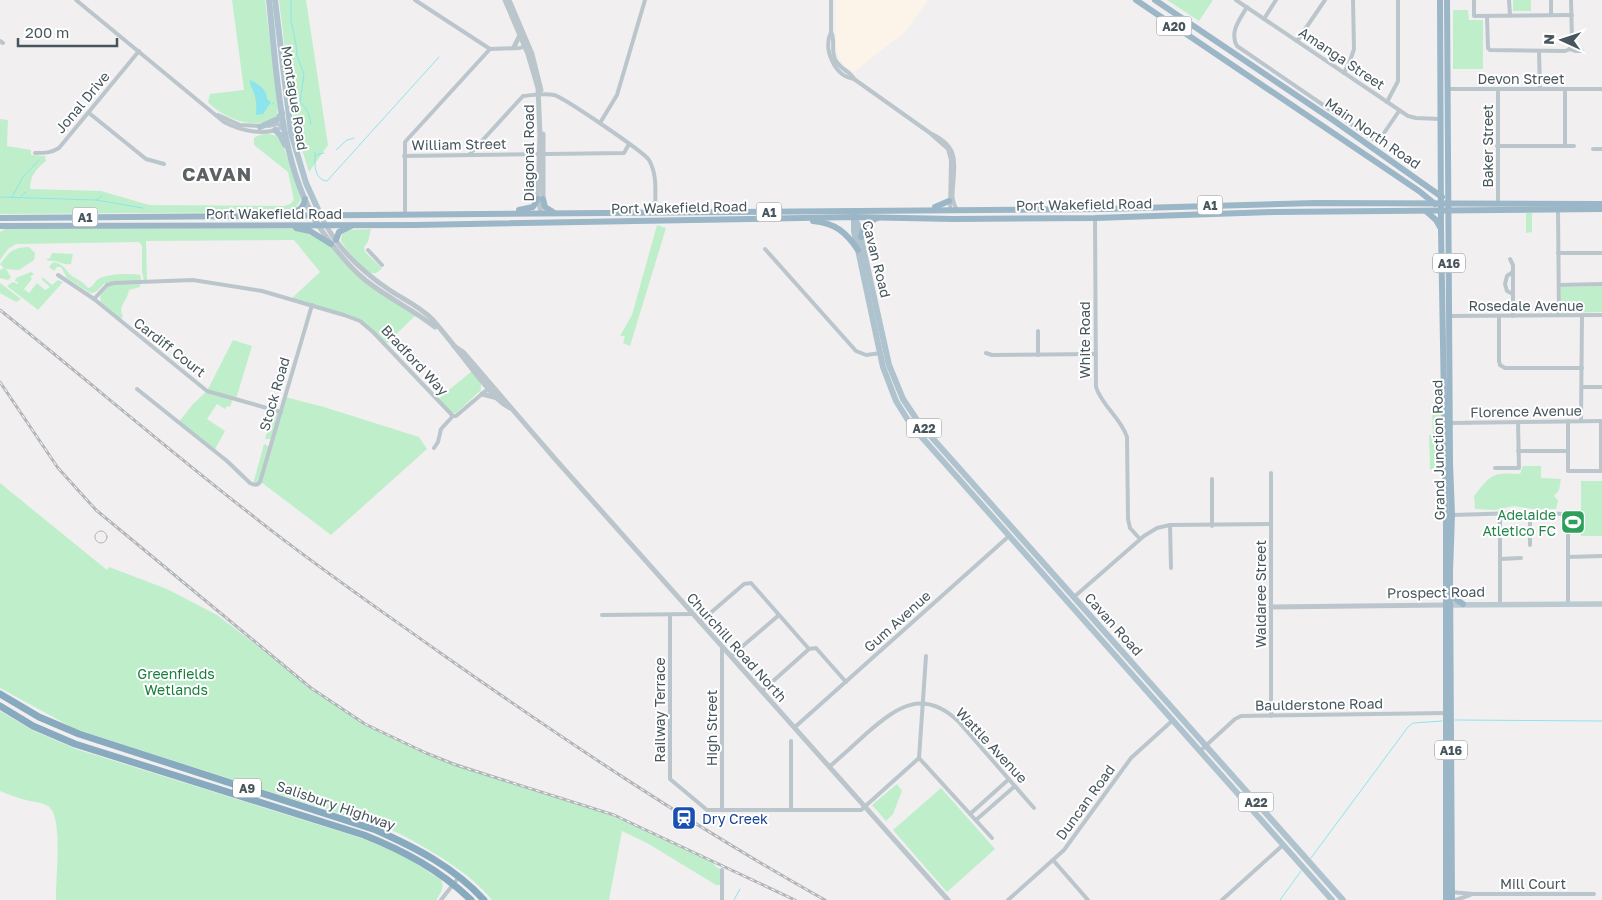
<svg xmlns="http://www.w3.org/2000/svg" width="1602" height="900" font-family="'Golos Text',sans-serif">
<rect width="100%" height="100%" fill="#f2eff0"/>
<path fill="#fcf4e9" d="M836 0H928L906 31 854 72 845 66 839 58 836 49Z"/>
<g fill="#beefca">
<path d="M232 0H265L278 106 277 116C257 132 224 119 208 102L210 94 244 90Z"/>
<path d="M279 0H306L328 145 309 172 294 124Z"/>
<path d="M1167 0H1213L1199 21Z"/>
<rect x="1513" y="0" width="18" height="11"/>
<path d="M1453 10H1468L1469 20H1483V69H1453Z"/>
<path d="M0 119 8 120 7 146 31 150V155L45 156 46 161C36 169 30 176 30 189L101 191 149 205 284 206 290 204 294 200 288 172 254 145V138C261 133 269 133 277 136L284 148 301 200 295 208 282 212 0 214Z"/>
<path d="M1526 213H1532V232L1526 233Z"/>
<path d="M657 225 666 228 630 346 623 343 625 336H620L632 315Z"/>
<path d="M5 229H298L331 244 354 270 417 314 385 345 360 321 291 299 320 272 294 240 146 241 147 281 144 282 142 271V246L139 242 16 244 8 249 0 260V232Z"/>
<path d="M371 229 368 242 364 247 365 252 382 268C379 272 376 274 371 273 364 271 345 248 341 241L342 234 350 230Z"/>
<path d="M29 247 35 253 34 260 19 270 6 269 11 277 8 280 0 278V270L4 268 0 264C11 251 11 248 29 247Z"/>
<path d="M52 253 73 254 71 264C64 266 57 259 49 261L46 259 50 258Z"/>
<path d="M53 262C66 264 66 273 75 278 81 281 84 283 88 288 94 286 93 284 97 280 103 274 130 273 140 275L141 278 140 287 129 290C128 300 117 307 123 316L121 319 101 302 100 296 108 286 105 283C100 287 97 294 90 293L67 278 61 267H57L54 271 49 267Z"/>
<path d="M31 272 34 274 30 277 32 279 24 289 29 293 37 283 45 290 50 287 42 280V277L52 285 58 280 63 282 38 310 7 286 13 282 18 284V282L15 281 16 278Z"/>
<path d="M0 283 21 299 16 302 0 293Z"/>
<path d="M1602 286V312L1561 313V287Z"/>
<path d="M233 340 252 346 236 399 233 398 230 407 227 406 225 409 217 404 207 419 225 431 214 451 178 423 193 404 207 391Z"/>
<path d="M472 371 481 382V390L456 413H451L438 399Z"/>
<path d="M285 397 324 407 419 437 427 449 331 535 261 482 253 484 264 444 270 447 272 439H265L271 417 265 415 268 408 281 412Z"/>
<path d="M1432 413H1443V466L1436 469H1430L1429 435H1433Z"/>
<path d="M1523 466H1541V478L1561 479 1559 490 1554 496 1558 500 1556 509H1532L1514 506 1495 510 1475 509 1474 496C1491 474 1493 472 1520 474Z"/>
<rect x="1581" y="481" width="21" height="55"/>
<path d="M0 483 107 570 109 567 167 589 217 615 338 707 362 722 426 753 590 807 651 832 712 860 715 866 722 870V885H716L647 843 622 831 609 900H492C470 872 427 848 396 832L75 729 0 688Z"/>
<path d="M0 711 32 730 76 749 364 839 406 857 441 880C445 888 440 894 436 900H56C55 881 64 816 48 806 41 802 33 802 26 800 17 798 9 794 0 791Z"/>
<path d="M897 784 902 791 893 814 886 821 872 805Z"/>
<path d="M941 788 995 849 947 892 893 830Z"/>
</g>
<path fill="#8ce5ec" d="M250 80C258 83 267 90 267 99L271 102 263 114 256 115C256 108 257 103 255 97 254 90 249 86 250 80Z"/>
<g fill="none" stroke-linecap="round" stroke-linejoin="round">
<g stroke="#8ce5ec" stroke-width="1">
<path d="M291 0V21L296 44 297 56 304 74 300 102"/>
<path d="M292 101 296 99C306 106 309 113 311 124"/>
<path d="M272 104 274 103"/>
<path d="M336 150 347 140 354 138"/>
<path d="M315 152C315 163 313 179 327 181L439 57"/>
<path d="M316 156 318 154 324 153"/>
<path d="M21 196 26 192"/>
<path d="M0 197 96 200 143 208"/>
<path d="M12 197 23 177 39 160"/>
<path d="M97 200 102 196"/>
<path d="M1455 720 1602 721"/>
<path d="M1311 858 1408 727 1413 723 1442 721"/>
<path d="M734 900 740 889"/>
<path d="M1280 900 1301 871"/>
</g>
<g stroke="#bbc6cc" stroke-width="4">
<path d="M76 0 224 122C241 131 267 137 284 126"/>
<path d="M415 0 490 49 520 48 525 46"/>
<path d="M831 0V32C823 49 834 76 854 79L930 133C958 146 955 159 953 187 952 196 952 202 957 210"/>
<path d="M1236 0 1408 116 1416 118 1440 119"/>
<path d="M1474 0V16L1572 15"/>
<path d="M1509 0 1510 15"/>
<path d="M1551 0V15"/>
<path d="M1247 7C1240 19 1229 32 1237 46L1373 139H1380L1399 111"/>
<path d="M1487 16 1488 48 1490 50 1565 51 1570 49 1576 51H1582"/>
<path d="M1264 19 1276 0"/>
<path d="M831 32C836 41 830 52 836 61 840 69 850 71 854 79"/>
<path d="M0 41 3 43"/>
<path d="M1297 41 1325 0"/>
<path d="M1570 49 1572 40 1571 0"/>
<path d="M1539 51 1540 89"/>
<path d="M1344 73 1350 61 1354 49 1353 0"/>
<path d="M1447 89H1602"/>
<path d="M1387 102 1398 81V0"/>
<path d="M89 113 146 159 164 164"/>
<path d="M218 115 240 125 261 126"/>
<path d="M600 123 617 95 645 0"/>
<path d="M268 126 278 124 284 126"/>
<path d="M931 134 948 149 951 160 950 210"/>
<path d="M1497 146H1574"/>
<path d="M1565 146V89"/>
<path d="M1593 149H1602"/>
<path d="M35 153C45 153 51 153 59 148L139 51"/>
<path d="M469 155 523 96C533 95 544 93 554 95 563 97 644 152 649 160 658 175 655 196 655 213"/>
<path d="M404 156 624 153 629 144"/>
<path d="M1498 203V89"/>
<path d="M1558 209 1559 315"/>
<path d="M405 215V142L490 49"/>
<path d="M1095 218 1096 387C1102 406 1121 418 1127 437L1128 519 1130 528 1140 539"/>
<path d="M765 249 856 351 866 355 881 353"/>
<path d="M368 250 382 265"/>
<path d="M1558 253H1602"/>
<path d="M1510 259 1513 265V316"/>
<path d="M58 275 94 299 207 391 281 412"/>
<path d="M1559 285 1602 284"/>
<path d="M1513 294 1507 291 1505 284 1507 276 1513 272"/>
<path d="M94 299 107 285 114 283 193 280 262 291 344 315 360 321 373 332 453 416H456L489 388"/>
<path d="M1450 316 1602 315"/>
<path d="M1499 316V361L1500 365 1505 368H1582"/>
<path d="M986 353 992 355 1096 354"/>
<path d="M1038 355V331"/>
<path d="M1582 387H1602"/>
<path d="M137 389 227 461 250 483C254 485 257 486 260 482L312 305"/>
<path d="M1568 421V471H1602"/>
<path d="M1581 421 1582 316"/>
<path d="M1450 423 1602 421"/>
<path d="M434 448 438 442 441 429 453 416"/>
<path d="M1518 451H1568"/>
<path d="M1495 468H1519L1518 422"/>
<path d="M1601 471V421"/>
<path d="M1271 473V716"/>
<path d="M1500 513V604"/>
<path d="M1452 515 1519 513 1568 514V604"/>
<path d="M1170 525 1171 568"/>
<path d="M1212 526V479"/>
<path d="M1530 545V513"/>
<path d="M1568 557 1602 556"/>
<path d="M1500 559 1521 558"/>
<path d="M1074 597 1144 536 1157 528 1170 525 1271 524"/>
<path d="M602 615 693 614"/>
<path d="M670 615V779L707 810H861L919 758 992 838"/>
<path d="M700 622 744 584 751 583 809 649"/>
<path d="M722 647V810"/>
<path d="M731 656 779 615"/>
<path d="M762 691 809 649 816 648 846 682"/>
<path d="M795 727 1009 536"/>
<path d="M791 741V810"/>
<path d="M1200 751 1235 719 1241 716 1446 713"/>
<path d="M919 758 926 656"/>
<path d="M829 767C842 756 855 744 867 733 897 707 923 688 958 721L1034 808"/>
<path d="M970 814 1009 779"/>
<path d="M976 820 1015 786"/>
<path d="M1053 860 1088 900"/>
<path d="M1451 892 1473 894H1594"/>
<path d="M441 900 459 877"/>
<path d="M722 900V870"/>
<path d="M1008 900 1064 850 1131 758 1173 720"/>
<path d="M1222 900 1283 845"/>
<path d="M1456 900 1470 895"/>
</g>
<g stroke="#bbc6cc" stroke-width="5">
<path d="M505 0 528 54 538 88 540 135 538 199 541 213"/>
<path d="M509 0 532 54 541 90"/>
<path d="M514 47 520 35"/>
<path d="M543 203V134"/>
<path d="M321 216C336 247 362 272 391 291 405 300 420 307 432 319 449 338 464 359 480 379 489 389 498 402 510 408"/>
<path d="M318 225C331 244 346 264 364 279 386 297 412 309 435 327"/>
<path d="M454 346 463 352 556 460 948 900"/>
<path d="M482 394 498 398"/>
<path d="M1271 607 1445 605"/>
</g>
<path stroke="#bbc9d1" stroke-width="5.5" d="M1447 605 1602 604"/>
<g stroke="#afc3ce" stroke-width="6">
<path d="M269 0C277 72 279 162 318 225"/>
<path d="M275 0 291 133 306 183 321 216"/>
<path d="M260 127 278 119 282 113"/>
<path d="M275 130 280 135 285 145"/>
<path d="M854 217 858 225 889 365 903 399 919 423 1343 900"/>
<path d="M854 217V231L883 367 896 401 911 425 1332 900"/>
</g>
<g stroke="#9bb6c6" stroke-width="6">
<path d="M1136 0 1419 191 1435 204"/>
<path d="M1155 0 1333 120 1442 197"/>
<path d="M1440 0 1441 230 1446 515V900"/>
<path d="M1447 0 1450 462 1452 515 1450 572 1452 900"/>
<path d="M543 199 545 207 553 212"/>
<path d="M935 207 949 201"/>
<path d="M519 210 533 207 538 199"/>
<path d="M1426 211 1436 220 1440 227"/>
<path d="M287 214C297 211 303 210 305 199"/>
<path d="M0 218 1105 209 1316 203 1602 204"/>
<path d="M813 221C835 223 846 232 858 250"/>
<path d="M0 226 416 225 854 217 953 219 1095 218 1274 212 1602 209"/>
<path d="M296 228 310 231 331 244"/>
<path d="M861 237 865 224 877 218"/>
<path d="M336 240 339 232 351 226"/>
<path d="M1452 593 1454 598 1463 604"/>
</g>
<g stroke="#87aabe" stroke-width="7">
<path d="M0 694 39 717 79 734 376 830C416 848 454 867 484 900"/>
<path d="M0 706 33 726 75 744 364 835C404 851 440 870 471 900"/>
</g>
<circle stroke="#b2b6ba" stroke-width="1" cx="101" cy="537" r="6"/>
<defs>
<g id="rail">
<path d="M0 310C85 378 167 449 253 516 313 564 376 607 439 652 564 740 691 825 825 900"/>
<path d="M0 382 58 468 96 510 311 688 365 724 426 753 456 765 614 815 795 900"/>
</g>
</defs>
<use href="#rail" stroke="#b2b6ba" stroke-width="3"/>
<use href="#rail" stroke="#fff" stroke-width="1" stroke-dasharray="4" stroke-linecap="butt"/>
</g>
<defs>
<symbol id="stadium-square" viewBox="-11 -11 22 22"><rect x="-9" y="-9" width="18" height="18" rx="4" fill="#2e9e5b" stroke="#fff"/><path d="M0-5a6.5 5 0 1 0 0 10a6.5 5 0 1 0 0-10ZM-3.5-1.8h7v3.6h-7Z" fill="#fff"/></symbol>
<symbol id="station-square" viewBox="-11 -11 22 22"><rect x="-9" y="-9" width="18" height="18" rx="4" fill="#1a4fb4" stroke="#fff"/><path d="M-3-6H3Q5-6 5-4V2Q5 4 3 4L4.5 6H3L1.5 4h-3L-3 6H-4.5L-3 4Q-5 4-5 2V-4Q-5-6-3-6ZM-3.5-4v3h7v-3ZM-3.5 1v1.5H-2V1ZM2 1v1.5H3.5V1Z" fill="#fff"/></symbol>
</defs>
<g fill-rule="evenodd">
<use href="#stadium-square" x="1559" y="508" width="28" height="28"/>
<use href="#station-square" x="670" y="804" width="28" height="28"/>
</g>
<g text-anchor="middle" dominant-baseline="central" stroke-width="4" stroke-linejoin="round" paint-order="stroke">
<g fill="#fff" stroke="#7e898e" stroke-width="1">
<rect x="1156.5" y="16.5" width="35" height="19" rx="4"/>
<rect x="1197.5" y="195.5" width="25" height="19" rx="4"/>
<rect x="756.5" y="202.5" width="25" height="19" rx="4"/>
<rect x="72.5" y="207.5" width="25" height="19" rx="4"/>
<rect x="1433" y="253.5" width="32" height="19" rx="4"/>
<rect x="906.5" y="418.5" width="35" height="19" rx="4"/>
<rect x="1435" y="740.5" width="32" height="19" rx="4"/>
<rect x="233" y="778.5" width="28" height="19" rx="4"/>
<rect x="1238.5" y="792.5" width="35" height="19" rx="4"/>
</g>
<g font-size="12" font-weight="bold" fill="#47565d">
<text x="1174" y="26">A20</text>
<text x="1210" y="205">A1</text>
<text x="769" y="212">A1</text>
<text x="85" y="217">A1</text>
<text x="1449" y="263">A16</text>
<text x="924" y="428">A22</text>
<text x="1451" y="750">A16</text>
<text x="247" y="788">A9</text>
<text x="1256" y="802">A22</text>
</g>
<g font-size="14" fill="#47565d" stroke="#fff">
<text transform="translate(1342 58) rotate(34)">Amanga Street</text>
<text x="1521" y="78">Devon Street</text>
<text transform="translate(295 98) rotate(81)">Montague Road</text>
<text transform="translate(82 102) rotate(-50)">Jonal Drive</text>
<text transform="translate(1373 133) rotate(35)">Main North Road</text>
<text transform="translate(459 144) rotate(-1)">William Street</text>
<text transform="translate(1487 146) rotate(-90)">Baker Street</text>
<text transform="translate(528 153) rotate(-90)">Diagonal Road</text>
<text transform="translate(1084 204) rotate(-1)">Port Wakefield Road</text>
<text transform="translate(679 207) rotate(-1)">Port Wakefield Road</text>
<text x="274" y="213">Port Wakefield Road</text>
<text transform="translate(877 259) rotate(76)">Cavan Road</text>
<text x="1526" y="305">Rosedale Avenue</text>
<text transform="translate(1084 340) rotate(-90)">White Road</text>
<text transform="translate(170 347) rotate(38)">Cardiff Court</text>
<text transform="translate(415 360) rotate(47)">Bradford Way</text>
<text transform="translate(274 394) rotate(-74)">Stock Road</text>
<text transform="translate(1526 411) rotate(-1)">Florence Avenue</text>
<text transform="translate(1438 450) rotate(-91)">Grand Junction Road</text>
<text transform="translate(1436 592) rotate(-1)">Prospect Road</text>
<text transform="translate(1260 594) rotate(-90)">Waldaree Street</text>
<text transform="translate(897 621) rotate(-42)">Gum Avenue</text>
<text transform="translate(1114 624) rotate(48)">Cavan Road</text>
<text transform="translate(737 647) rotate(48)">Churchill Road North</text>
<text transform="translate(1319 704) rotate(-1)">Baulderstone Road</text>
<text transform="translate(659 710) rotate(-90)">Railway Terrace</text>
<text transform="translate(711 728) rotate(-90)">High Street</text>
<text transform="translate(992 745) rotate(47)">Wattle Avenue</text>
<text transform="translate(1085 802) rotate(-54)">Duncan Road</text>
<text transform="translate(336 805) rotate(19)">Salisbury Highway</text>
<text x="1533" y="883">Mill Court</text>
</g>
<g font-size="14" fill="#27864d" stroke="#fff" text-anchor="end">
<text x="1556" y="514">Adelaide<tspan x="1556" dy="16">Atletico FC</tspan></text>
</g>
<g font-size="14" fill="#187f3d" stroke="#fff">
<text x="176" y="673">Greenfields<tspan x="176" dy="16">Wetlands</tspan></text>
</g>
<g font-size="14" fill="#164399" stroke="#fff" text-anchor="start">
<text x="702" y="818">Dry Creek</text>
</g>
<g font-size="19" font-weight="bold" letter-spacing="1" fill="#5c6164" stroke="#fff">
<text x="217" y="173">CAVAN</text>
</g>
</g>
<g transform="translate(1562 40) rotate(273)" stroke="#ffffff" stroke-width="4" paint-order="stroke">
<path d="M0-4L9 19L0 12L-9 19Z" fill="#47565d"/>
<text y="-8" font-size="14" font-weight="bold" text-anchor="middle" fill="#47565d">N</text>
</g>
<path d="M18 38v8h99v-8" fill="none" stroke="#47565d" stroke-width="2.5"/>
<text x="25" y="38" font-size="15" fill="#47565d" stroke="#ffffff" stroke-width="4" paint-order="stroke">200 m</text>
</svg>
